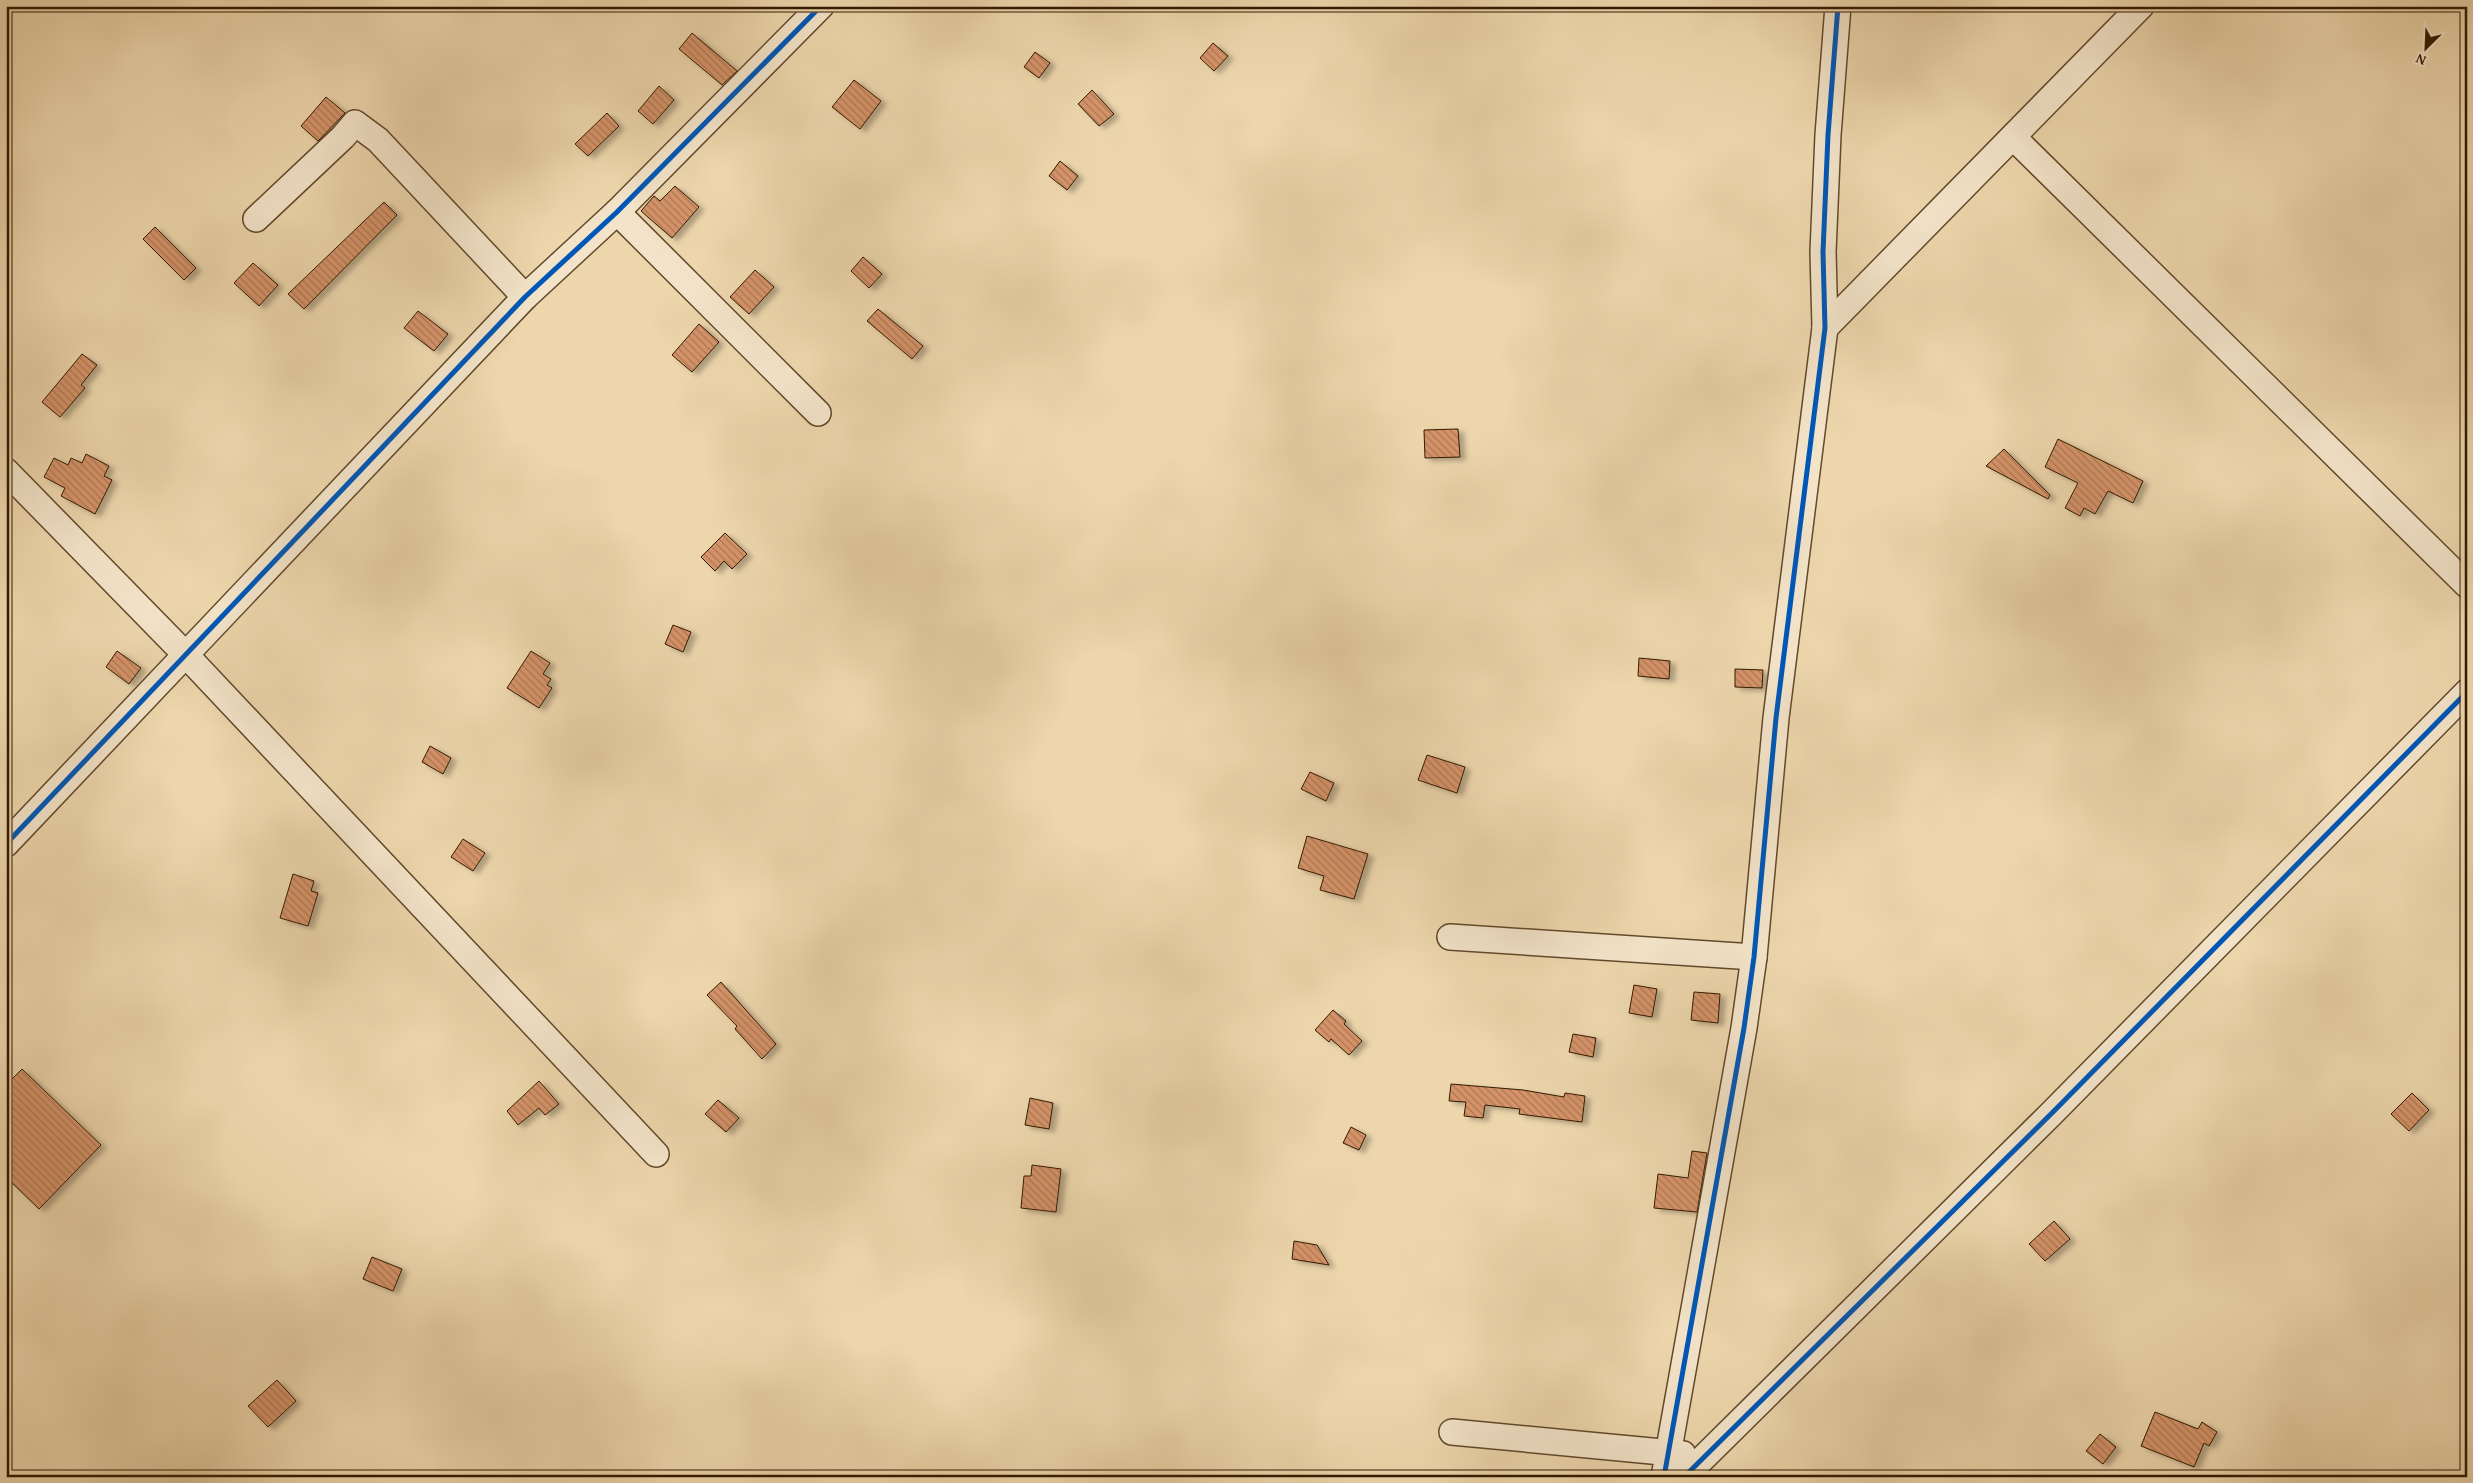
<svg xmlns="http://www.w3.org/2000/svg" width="2473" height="1483" font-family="'Gentium Book Plus',serif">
<defs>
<pattern id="building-back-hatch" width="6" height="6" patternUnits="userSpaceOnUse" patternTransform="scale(1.25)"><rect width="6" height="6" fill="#d59369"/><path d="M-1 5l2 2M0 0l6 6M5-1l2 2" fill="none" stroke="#ad7754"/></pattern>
<filter id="shadow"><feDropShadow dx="5.5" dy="3" stdDeviation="2.5" flood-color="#0004"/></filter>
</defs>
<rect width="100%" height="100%" fill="#edd6ac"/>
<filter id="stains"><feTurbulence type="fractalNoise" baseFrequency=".004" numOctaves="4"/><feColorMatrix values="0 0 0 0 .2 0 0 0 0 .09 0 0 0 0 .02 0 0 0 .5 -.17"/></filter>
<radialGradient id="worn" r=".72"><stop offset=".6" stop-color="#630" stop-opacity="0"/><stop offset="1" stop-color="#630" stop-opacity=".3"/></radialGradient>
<g fill="url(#building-back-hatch)" stroke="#331a00" filter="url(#shadow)">
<path d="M692 33 737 71 722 85 679 49Z"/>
<path d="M1213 43 1228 56 1214 71 1200 58Z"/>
<path d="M1035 52 1050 63 1039 78 1024 67Z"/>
<path d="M854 80 881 101 860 129 832 107Z"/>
<path d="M659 86 674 100 653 124 638 111Z"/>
<path d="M1092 90 1114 114 1099 126 1078 104Z"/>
<path d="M326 97 345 113 318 141 301 126Z"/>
<path d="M607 113 619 126 588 156 575 144Z"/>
<path d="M1060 161 1078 176 1067 190 1049 176Z"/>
<path d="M675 186 699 207 672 238 641 211 654 196 660 201Z"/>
<path d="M384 202 397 215 304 309 288 294Z"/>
<path d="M155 227 196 268 184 280 143 239Z"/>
<path d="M863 257 882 274 869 288 851 271Z"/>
<path d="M253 263 278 285 259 306 234 283Z"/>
<path d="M755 270 774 287 749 314 730 297Z"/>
<path d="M878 309 923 346 912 359 867 321Z"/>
<path d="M418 311 448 334 434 351 404 328Z"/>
<path d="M699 324 719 342 692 372 672 355Z"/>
<path d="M82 354 97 365 81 385 85 388 60 417 42 402Z"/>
<path d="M1458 429 1460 457 1425 458 1424 430Z"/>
<path d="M2058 439 2143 481 2133 503 2108 491 2095 514 2084 508 2080 516 2065 508 2078 483 2045 467Z"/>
<path d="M2004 449 2050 495 2048 499 1986 466Z"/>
<path d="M86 454 109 466 104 476 112 480 95 514 61 496 65 488 44 477 54 458 68 465 71 458 82 463Z"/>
<path d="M725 533 747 554 732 569 724 561 715 571 701 557Z"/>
<path d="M673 625 691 632 683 652 665 644Z"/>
<path d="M117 651 141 668 129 684 106 667Z"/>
<path d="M531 651 550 663 543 674 551 679 547 685 552 688 539 708 507 688Z"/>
<path d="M1639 658 1670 661 1669 679 1638 676Z"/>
<path d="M1735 669 1763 670 1762 688 1735 687Z"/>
<path d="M430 746 451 758 443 774 422 762Z"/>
<path d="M1427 755 1465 767 1457 793 1418 780Z"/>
<path d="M1310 772 1334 783 1326 801 1301 789Z"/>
<path d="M1307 836 1368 854 1354 899 1320 890 1324 876 1298 868Z"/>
<path d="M463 839 485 853 473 871 451 857Z"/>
<path d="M293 874 314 881 311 891 318 893 308 926 280 918Z"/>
<path d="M721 982 776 1044 762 1059 735 1029 737 1026 707 995Z"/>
<path d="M1634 985 1657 989 1652 1017 1629 1013Z"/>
<path d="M1694 992 1720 994 1718 1023 1691 1020Z"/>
<path d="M1333 1010 1346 1021 1344 1024 1362 1041 1349 1055 1331 1039 1329 1042 1315 1030Z"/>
<path d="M1573 1034 1596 1038 1593 1057 1569 1052Z"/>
<path d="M22 1069 101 1145 39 1209 6 1177V1085Z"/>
<path d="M539 1081 559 1104 545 1115 539 1108 518 1125 507 1111Z"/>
<path d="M1451 1084 1523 1090 1564 1097 1565 1093 1585 1096 1582 1122 1519 1114 1520 1109 1485 1105 1483 1118 1464 1116 1466 1102 1449 1101Z"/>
<path d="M2412 1093 2429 1110 2409 1131 2391 1114Z"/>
<path d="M1030 1098 1053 1103 1049 1129 1025 1125Z"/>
<path d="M718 1100 739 1118 726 1132 705 1114Z"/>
<path d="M1351 1127 1366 1135 1359 1150 1343 1143Z"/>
<path d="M1692 1151 1707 1153 1697 1212 1654 1208 1658 1174 1688 1178Z"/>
<path d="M1032 1165 1061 1169 1056 1212 1021 1208 1024 1176H1031Z"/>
<path d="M2054 1221 2070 1239 2045 1261 2029 1244Z"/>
<path d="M1294 1241 1317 1245 1329 1265 1292 1259Z"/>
<path d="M372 1257 402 1269 393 1291 363 1279Z"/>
<path d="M277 1380 296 1401 268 1427 248 1406Z"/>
<path d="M2155 1412 2198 1429 2202 1422 2217 1432 2209 1446 2204 1443 2194 1467 2141 1446Z"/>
<path d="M2100 1434 2116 1447 2103 1464 2086 1451Z"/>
</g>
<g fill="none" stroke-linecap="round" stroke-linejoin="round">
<defs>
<g id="minor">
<path d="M2014 138 2467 585"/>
<path d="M617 212 818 413"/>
<path d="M256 219 343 137 355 123 378 140 525 297"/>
<path d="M1825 328 2141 6"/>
<path d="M6 471 185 654 656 1154"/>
<path d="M6 844 525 297 617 212 821 6"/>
<path d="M1450 937 1754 957"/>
<path d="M1452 1432 1683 1454"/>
<path d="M1664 1477 1744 1028 1754 957 1776 718 1825 328 1823 252 1828 135 1838 6"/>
<path d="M1684 1477 2052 1113 2467 692"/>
</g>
</defs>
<use href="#minor" stroke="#62492b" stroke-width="28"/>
<use href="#minor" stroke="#f3e4c9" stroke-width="25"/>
<defs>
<g id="cycleway">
<path d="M6 844 525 297 617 212 821 6"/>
<path d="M1664 1477 1744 1028 1754 957 1776 718 1825 328 1823 252 1828 135 1838 6"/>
<path d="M1684 1477 2052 1113 2467 692"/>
</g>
</defs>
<use href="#cycleway" stroke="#f3e4c9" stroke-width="8"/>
<use href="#cycleway" stroke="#0057b8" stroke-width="5"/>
</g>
<rect width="2473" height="1483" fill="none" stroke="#edd6ac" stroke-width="25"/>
<rect x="8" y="8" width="2458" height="1468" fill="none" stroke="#331a00" stroke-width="2.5"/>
<rect x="12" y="12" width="2448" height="1458" fill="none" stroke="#331a00"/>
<g transform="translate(2426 48) rotate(204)" stroke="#f3e4c9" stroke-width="4" paint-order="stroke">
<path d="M0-4L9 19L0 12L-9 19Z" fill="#331a00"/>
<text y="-8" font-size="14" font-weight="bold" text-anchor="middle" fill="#331a00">N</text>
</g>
<rect width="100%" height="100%" filter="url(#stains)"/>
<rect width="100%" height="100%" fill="url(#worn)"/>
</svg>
